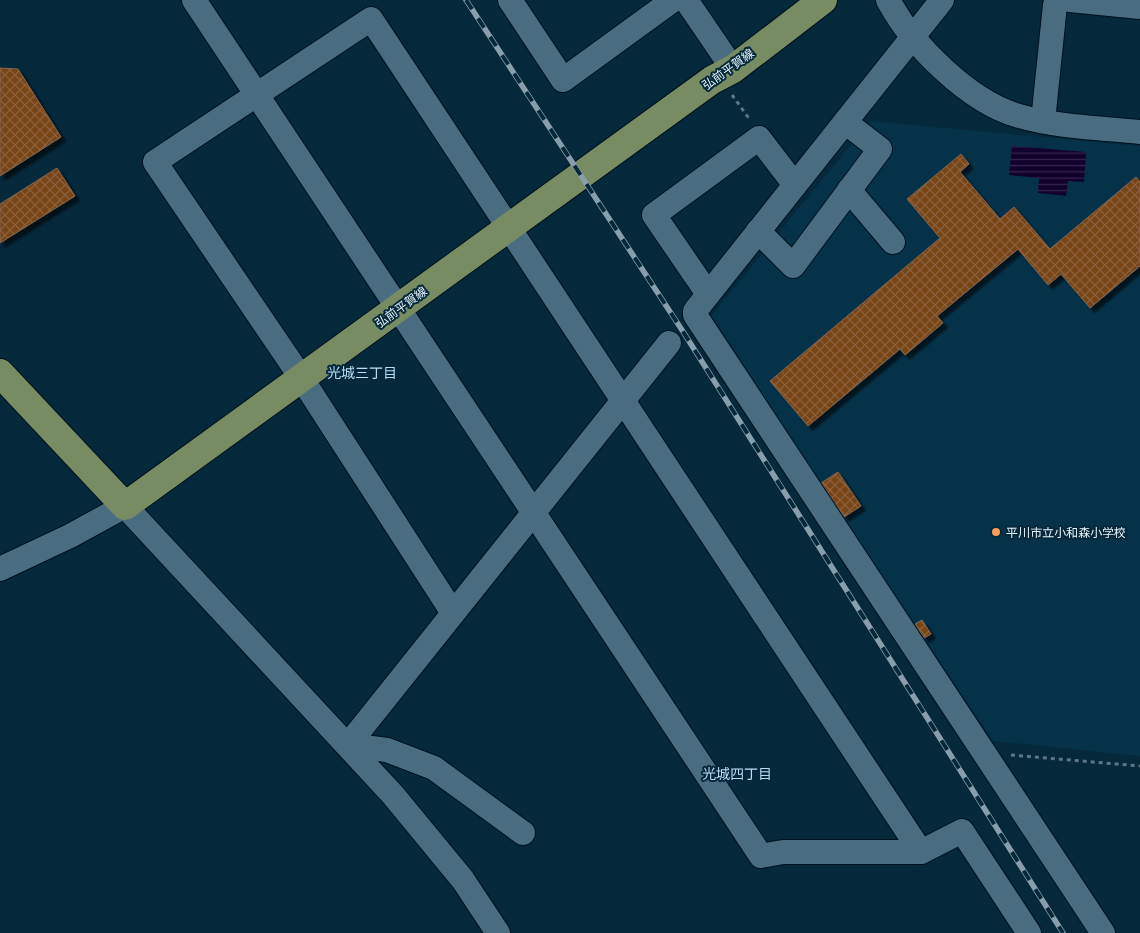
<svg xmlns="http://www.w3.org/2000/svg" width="1140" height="933" font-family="Lora,'Noto Sans JP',serif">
<defs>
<pattern id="water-rules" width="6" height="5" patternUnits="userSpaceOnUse" patternTransform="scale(1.25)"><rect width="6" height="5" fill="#12002c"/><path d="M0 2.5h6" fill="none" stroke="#34264c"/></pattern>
<pattern id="building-cross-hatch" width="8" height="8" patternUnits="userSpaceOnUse" patternTransform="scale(1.25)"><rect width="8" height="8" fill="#784419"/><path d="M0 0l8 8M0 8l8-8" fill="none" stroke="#8b603b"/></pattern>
<filter id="shadow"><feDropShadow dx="4.5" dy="4.5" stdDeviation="1" flood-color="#0009"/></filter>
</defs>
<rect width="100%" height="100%" fill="#05283b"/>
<path fill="#053249" d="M870 121 1140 146V756L993 741 712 324 711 316Z"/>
<path fill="url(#water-rules)" d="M1012 146 1086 152 1084 182 1068 181 1066 196 1038 193 1039 178 1009 175Z"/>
<g fill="url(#building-cross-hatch)" stroke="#84644e" filter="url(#shadow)">
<path d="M0 68 18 69 61 137 0 176Z"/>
<path d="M961 154 969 164 960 172 1000 219 1014 207 1050 249 1136 177 1140 182V266L1090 308 1061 274 1048 285 1018 249 937 316 943 323 905 355 900 349 808 426 770 381 940 238 907 199Z"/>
<path d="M57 168 75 196 0 243V204Z"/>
<path d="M838 472 861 506 844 517 821 483Z"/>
<path d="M922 620 931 634 924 638 915 624Z"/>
</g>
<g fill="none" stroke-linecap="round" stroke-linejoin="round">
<defs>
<g id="minor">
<path d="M194 0 761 856 783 852H921L962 831 1029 933"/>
<path d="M510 0 563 80 673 0"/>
<path d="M686 0 733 69"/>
<path d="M888 0C912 45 969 102 1019 116 1057 127 1101 128 1140 132"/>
<path d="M942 0 695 311V315L1103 933"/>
<path d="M1070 0 1140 7"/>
<path d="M1043 121 1055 5 1059 0"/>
<path d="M849 190 893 242"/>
<path d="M758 231 793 266 880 149 845 122"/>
<path d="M708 294 654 215 759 138 795 185"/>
<path d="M0 569 70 536 125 506 393 795 463 880 498 933"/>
<path d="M453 613 302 379 155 162 371 19 921 852"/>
<path d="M348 745 669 343"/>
<path d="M348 745 387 750 434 768 523 833"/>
</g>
<path id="major" d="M0 373 125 506 712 80 733 69 823 0"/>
</defs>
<use href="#minor" stroke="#00101d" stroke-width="26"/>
<use href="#major" stroke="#00101d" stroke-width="30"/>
<g stroke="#5c7685" stroke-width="3" stroke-dasharray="4 4" stroke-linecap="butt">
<path d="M732 95 750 120"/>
<path d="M1011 755 1140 766"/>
</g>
<use href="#minor" stroke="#496c81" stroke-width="24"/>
<use href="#major" stroke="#778c63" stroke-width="28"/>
<defs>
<path id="rail" d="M466 0 682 330 1063 933"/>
</defs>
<use href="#rail" stroke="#899eab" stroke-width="5.5"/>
<use href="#rail" stroke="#05283b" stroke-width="4" stroke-dasharray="11" stroke-linecap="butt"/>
</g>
<circle fill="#fc9d53" stroke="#05283b" stroke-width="2" cx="996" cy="532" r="5"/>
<g text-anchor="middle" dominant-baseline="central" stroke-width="4" stroke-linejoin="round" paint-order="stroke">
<g font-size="12" fill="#e9f5fc" stroke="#05283b">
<text transform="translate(728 69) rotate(-36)">弘前平賀線</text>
<text transform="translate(401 307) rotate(-36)">弘前平賀線</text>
</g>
<g font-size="12" fill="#e9f5fc" stroke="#05283b" text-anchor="start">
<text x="1006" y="532">平川市立小和森小学校</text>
</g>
<g font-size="14" fill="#b7ddf5" stroke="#05283b">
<text x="362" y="373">光城三丁目</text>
<text x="737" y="774">光城四丁目</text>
</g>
</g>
</svg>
